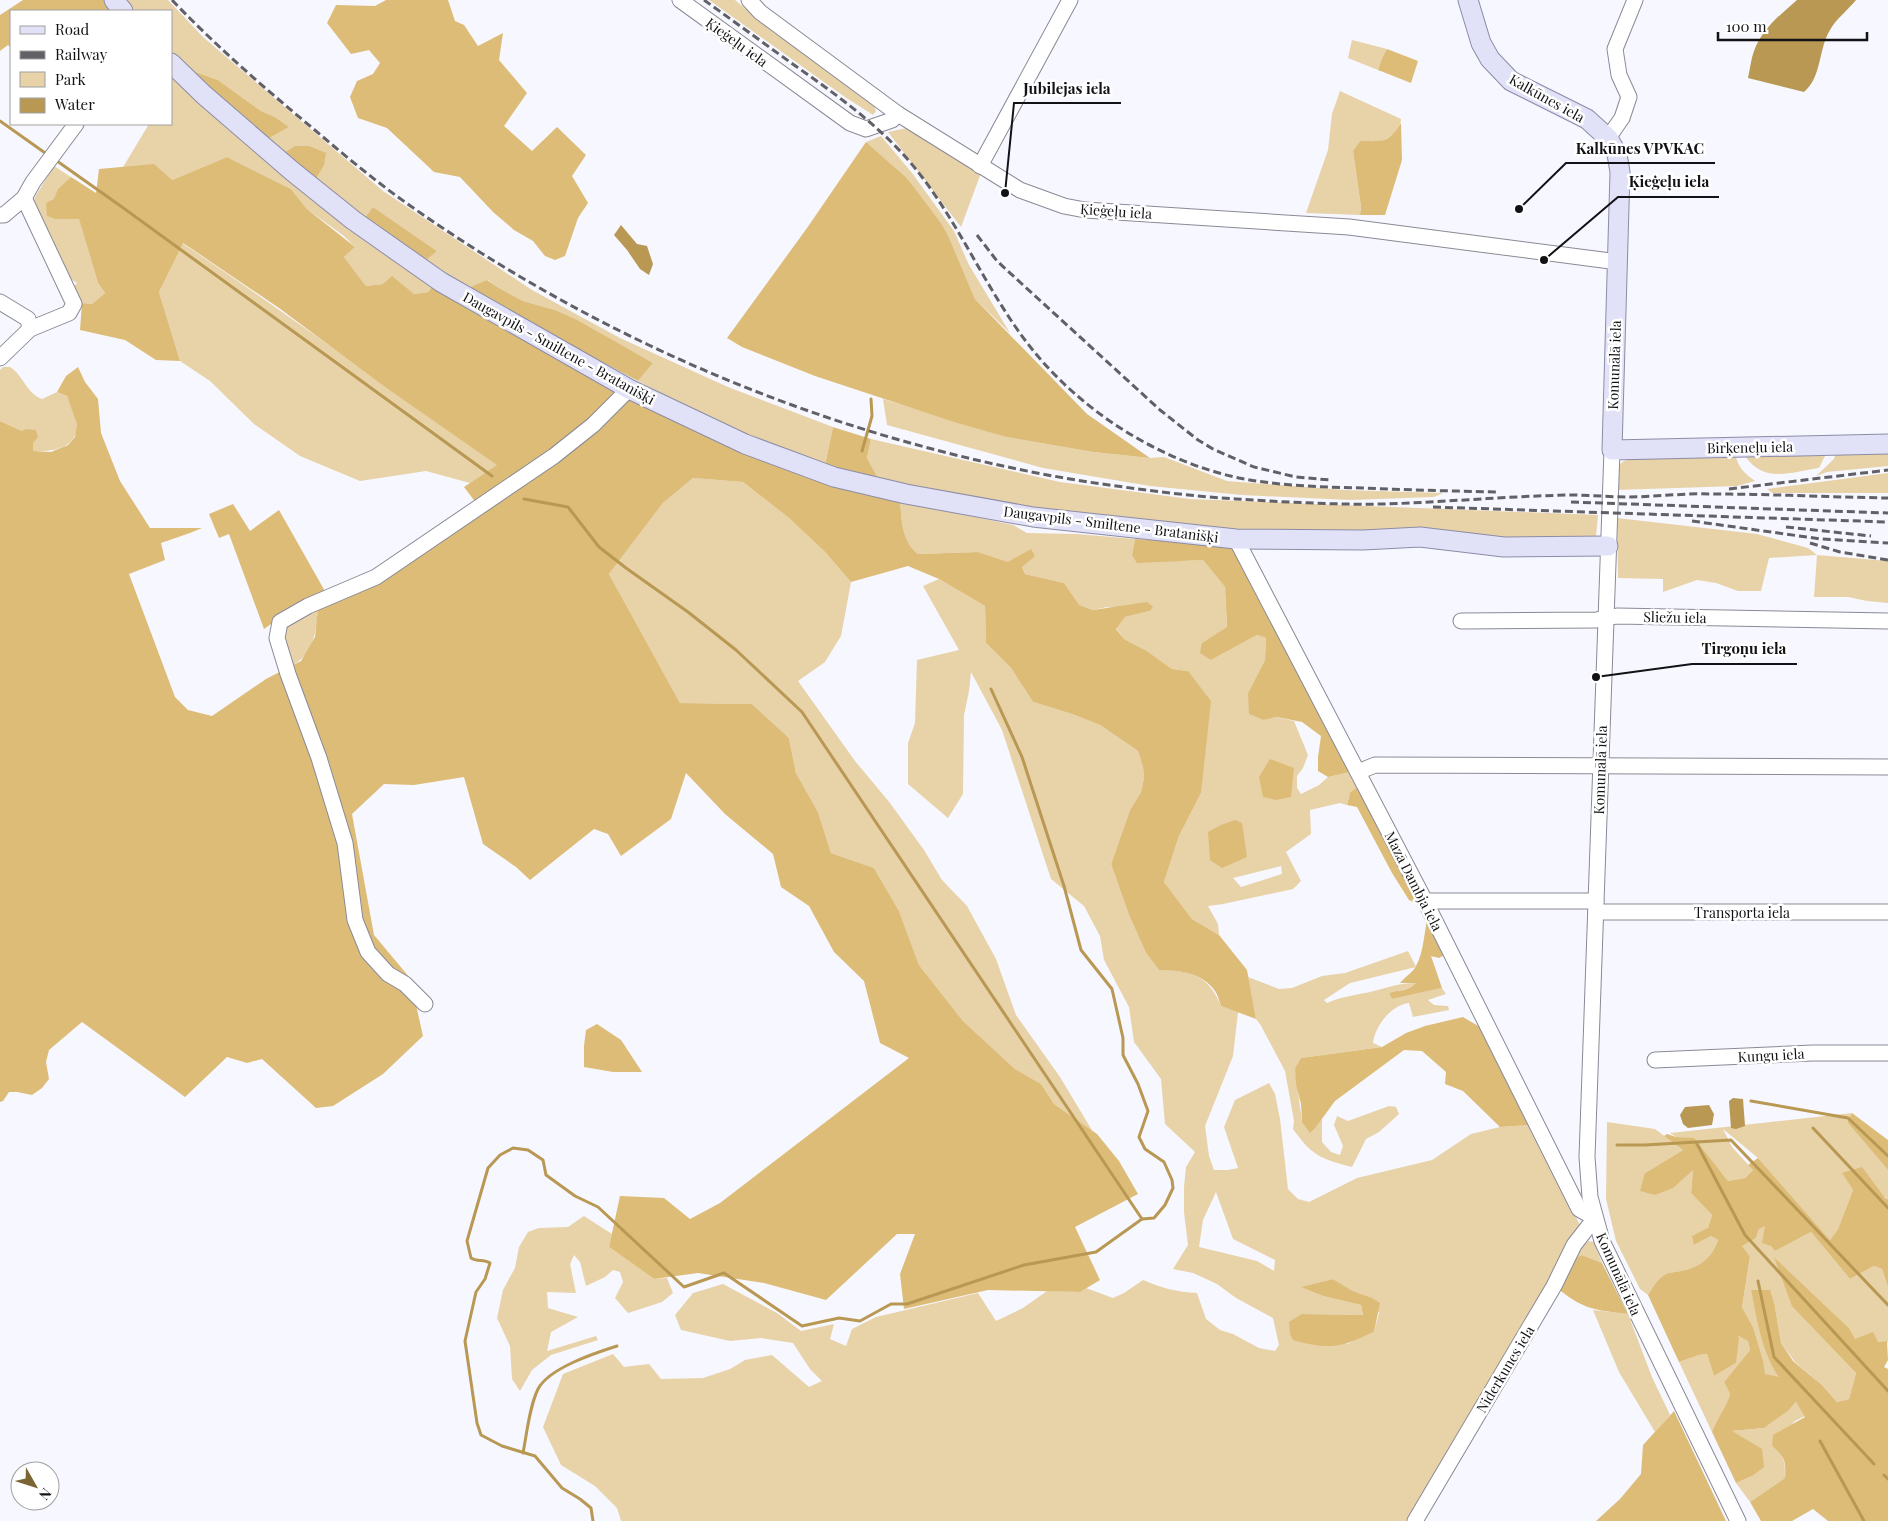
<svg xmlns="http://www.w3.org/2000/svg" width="1888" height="1521" font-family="'Playfair Display',serif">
<rect width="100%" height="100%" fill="#f7f7ff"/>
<g fill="#e8d2a8" fill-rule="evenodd">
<path d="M122 0H168L203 37 383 191 532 290 620 338 728 387 833 427 825 465C760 445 698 413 638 381L653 363 555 310 523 301 499 288 488 280 470 287 424 262 437 251 373 207 362 221 314 182 295 146 285 152 266 140 289 127 275 117 261 111 218 80 190 70 171 52V11H132Z"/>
<path d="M709 0H735L774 33 860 91 872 102 876 111 873 115 845 97Z"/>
<path d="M1352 40 1387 49 1382 58 1378 70 1348 58Z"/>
<path d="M171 72 433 285 428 292 414 294 383 284 366 286 344 257 355 247 344 236 307 209 291 189 227 157 172 180 123 167 149 124H171Z"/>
<path d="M1340 91 1401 119C1401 124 1399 126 1396 130 1386 144 1376 141 1360 141L1353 151 1361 207 1360 215 1306 213 1328 150 1332 114Z"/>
<path d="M907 128 981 173 961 227 888 132Z"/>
<path d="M881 136 912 173 954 231 969 265 1010 333 975 299 948 235 907 178 866 142Z"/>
<path d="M54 166 71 177C54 194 54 196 55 219L79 218 98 283 105 293 92 304 82 303 74 286 77 283 61 273 33 206 35 197Z"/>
<path d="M182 243C289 315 392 391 498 465L470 483 426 471 360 481 300 456 254 424 210 381 180 361 159 292Z"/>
<path d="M3 367H10C24 376 26 393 42 399L57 392 67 396C70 405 77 416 77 425 77 449 51 452 33 451V443L22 431 0 421V370Z"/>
<path d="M883 399 1006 437 1093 452 1150 458 1164 457 1227 481 1345 490 1443 493 1434 497 1350 500 1242 495 1150 486 1043 468 887 425Z"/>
<path d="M871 439 1060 482 1190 499 1598 515 1596 537 1571 536 1564 541 1241 531 1070 514 879 480 867 458Z"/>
<path d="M1888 450V466L1827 472 1816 476 1834 459 1836 452Z"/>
<path d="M1826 454 1819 468C1791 472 1764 484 1745 456Z"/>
<path d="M1643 455H1735C1739 468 1744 473 1755 481L1737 486 1616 490C1617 462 1615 463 1643 455Z"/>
<path d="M1888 473V493H1772L1767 489Z"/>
<path d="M693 478 743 482 789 518 825 552 851 582 841 636 825 662 798 681 855 761 890 803 924 850 942 880 967 906 996 959 1016 1015 1060 1077 1093 1132 1054 1104 1041 1084 1015 1069 963 1021 919 965 899 911 874 868 831 853 818 812 796 773 789 738 752 704 680 703 609 574 663 503Z"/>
<path d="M900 501 1013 525 1027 533 1077 534 1135 539 1132 555 1171 561 1203 560 1225 587 1227 628 1202 643 1211 660 1257 635 1266 638 1265 660 1248 693 1264 720 1277 717 1294 721 1308 755 1303 768 1297 776V788L1301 794 1319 785 1328 777 1351 772 1357 787 1349 796 1347 805 1340 803 1310 810 1311 834 1286 852 1301 881 1293 889 1223 904 1208 906 1218 924 1219 935 1192 919 1164 882 1179 836 1201 793 1203 761 1188 671 1172 669 1147 651 1124 639 1116 628 1125 617 1150 611 1107 607 1093 610 1078 605 1064 583 1025 574 1022 567 978 552 918 554C901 540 902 520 900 501ZM1281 866 1282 874 1241 887 1233 878Z"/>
<path d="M1617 518 1757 534 1808 548 1817 555 1888 561V603L1867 601 1848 597H1814L1817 555 1769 558 1761 591H1738L1716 583 1697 580 1663 592V579L1618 578Z"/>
<path d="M939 579 985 606 986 643 1011 668 1033 702 1072 714 1100 725 1138 751 1143 767 1144 778 1141 792 1130 810 1111 864 1129 915 1146 953 1159 970C1191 970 1209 976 1221 1006L1238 1012 1233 1056 1205 1126 1209 1156 1214 1170H1228L1238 1168 1224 1127 1235 1100 1269 1083 1275 1094 1280 1119 1288 1189 1298 1199 1309 1202 1357 1178 1432 1160 1471 1134 1500 1127 1530 1125 1581 1227 1406 1521H621L617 1508 595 1486 561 1465 543 1427 563 1374 613 1354 624 1367 649 1364 661 1379 703 1378 730 1369 745 1360 772 1355 809 1387 822 1381 810 1369 793 1343 761 1338 730 1341 681 1330 675 1315 693 1293 723 1284 777 1313 801 1331 834 1324 830 1339 846 1346 852 1329 876 1317 978 1293 996 1321 1023 1308 1047 1291 1080 1292 1086 1288 1113 1298 1124 1293 1143 1280C1161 1288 1177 1292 1197 1293L1206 1319 1220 1330 1233 1334 1259 1348 1275 1351 1279 1345 1273 1318 1236 1298 1217 1284 1193 1273 1173 1269 1188 1245 1184 1212V1187L1186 1167 1195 1152 1165 1124 1161 1079 1134 1042 1129 1007 1104 960 1100 936 1084 906 1051 879 1002 730 971 672 969 691 964 715 963 794 948 818 908 784V743L915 723 917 660 959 650 923 586ZM1216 1192 1233 1239 1275 1260 1274 1271 1257 1261 1199 1247 1203 1220ZM1333 1279 1353 1291 1370 1297 1379 1313 1374 1332 1347 1344 1302 1314 1363 1315 1361 1305 1323 1296 1302 1287Z"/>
<path d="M318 608C316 634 314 655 288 668L283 631 289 622Z"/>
<path d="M1408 951 1416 967 1350 983 1324 1000 1327 1003C1342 996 1358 995 1374 991 1390 987 1399 983 1416 983 1407 991 1400 989 1389 993L1392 999 1442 988 1446 994 1428 1000 1434 1005 1448 1006 1449 1010 1413 1017 1409 1003C1391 1005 1375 1026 1373 1043L1382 1047 1301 1058 1295 1068 1302 1122 1316 1127 1322 1118V1142L1331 1152 1340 1155 1343 1146 1334 1125 1337 1116 1348 1121 1389 1106 1396 1107 1399 1114 1379 1132 1366 1139 1352 1167C1321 1159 1312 1156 1293 1129L1294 1121 1285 1071 1260 1024 1256 1019 1248 977 1279 989 1292 988 1322 976 1345 973Z"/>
<path d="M1852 1113 1847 1122 1888 1170V1199L1843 1174 1853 1190 1838 1229 1830 1240 1758 1158 1723 1129 1732 1147 1753 1170 1745 1178 1728 1181 1694 1139 1676 1137 1670 1133Z"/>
<path d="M1607 1122 1655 1129 1683 1150 1645 1173 1693 1170 1691 1193 1712 1215 1708 1228 1694 1245 1711 1236 1718 1240C1712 1258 1700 1267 1681 1271 1677 1272 1670 1272 1666 1274 1658 1278 1652 1288 1648 1295L1640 1289 1616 1241 1606 1199Z"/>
<path d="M584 1216 612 1234 609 1247 654 1279 667 1278 673 1293 662 1302 628 1313 615 1298 623 1282 620 1272 613 1270 605 1277 586 1286 580 1262 574 1255 570 1264 576 1293 547 1292 548 1308 578 1317 551 1332 547 1351 596 1336 598 1340 551 1355 532 1370 520 1391 512 1379 510 1346 497 1318 503 1290 515 1268 519 1247 528 1232 539 1228 568 1227Z"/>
<path d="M1765 1225 1771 1246 1775 1251 1811 1232 1850 1279 1874 1266 1882 1269 1888 1287V1343L1887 1341 1878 1342 1855 1340 1849 1328 1775 1258 1823 1338 1856 1373 1849 1399 1837 1402 1822 1385 1795 1362 1781 1343 1775 1307 1751 1290 1757 1319 1780 1378 1764 1374 1763 1360 1753 1327 1742 1307 1750 1258 1741 1246 1756 1238 1759 1229Z"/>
<path d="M1589 1241 1594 1242 1602 1263 1582 1255 1573 1259 1578 1247Z"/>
<path d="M1593 1310 1628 1314 1652 1377 1670 1415 1655 1432 1619 1372Z"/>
<path d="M1737 1334 1748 1341 1750 1350 1724 1382 1730 1394C1726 1408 1717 1418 1712 1432L1679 1362 1699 1355 1707 1354 1714 1376 1736 1363Z"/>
<path d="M1796 1402 1805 1416 1795 1421 1772 1446C1785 1458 1785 1460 1785 1478L1750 1502 1736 1483 1752 1476 1731 1431 1764 1428 1788 1411Z"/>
</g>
<g fill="#ddbc77">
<path d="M23 0H104L114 11H11V48L8 45 0 51V15Z"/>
<path d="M386 0H448L455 21 464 25 478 46 503 33 499 60 527 93 504 126 532 151 557 127 586 155 572 176 588 203 578 218 565 256 555 260 545 256 533 241 514 230 493 212 460 177 434 172 387 128 358 118 350 97 357 81 373 74 380 63 369 50 351 54 327 23 336 5 375 6Z"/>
<path d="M1387 49 1418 61 1411 83 1378 70 1382 58Z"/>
<path d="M190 70 218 80 261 111 275 117 289 127 266 140Z"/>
<path d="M1401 123 1402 160 1385 215H1360L1361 207 1353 151 1360 141C1384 141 1387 144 1401 123Z"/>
<path d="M866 142 907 178 940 222 948 235 975 299 1087 414 1150 458 1093 452 1006 437 954 422 815 376 742 347 727 338 807 228Z"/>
<path d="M295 146H309L326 153 324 165 314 182 285 152Z"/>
<path d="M227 157 291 189 307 209 355 247 344 257 366 286 383 284 392 276 414 294 428 292 433 285 570 364 900 501C902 520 901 540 918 554L978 552 1008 562 1031 549 1035 556 1022 567 1025 574 1064 583 1079 605 1093 610 1147 602 1153 607 1150 611 1125 617 1116 629 1124 639 1147 651 1172 669 1188 671 1211 701 1201 793 1179 836 1164 882 1192 919 1219 935 1247 970 1256 1019 1221 1006C1219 1001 1218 995 1215 991 1203 973 1179 970 1159 970L1146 953 1129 915 1111 864 1130 810 1141 792 1144 778 1143 767 1138 751 1100 725 1072 714 1033 702 1011 668 986 643 985 606 939 579 908 566 851 582 825 552 789 518 743 482 693 478 663 503 609 574 680 703 752 704 789 738 796 773 818 812 831 853 874 868 899 911 919 965 963 1021 1015 1069 1041 1084 1054 1104 1097 1134 1119 1161 1138 1194 1075 1227 1100 1280 1080 1292 988 1290 904 1309 900 1274 915 1234H897L826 1300 764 1283 698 1273 654 1279 609 1247 620 1196 664 1198 690 1219 720 1203 909 1058 880 1043 864 981 834 952 809 906 781 887 773 854 725 814 686 773 671 819 621 856 608 834 594 829 530 880 516 867 483 844 464 777 414 785 384 784 352 814 374 935 410 978 423 1036 383 1074 333 1106 316 1108 262 1059 247 1063 227 1057 185 1097 82 1022 49 1050 46 1062 49 1079 42 1088 32 1095 17 1092H9L3 1101 0 1102V421L22 431 26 429 36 430 38 437 33 443V451L51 452 68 445 75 437 77 424 67 396 57 392 66 376 78 367 85 382 98 399 101 433 120 481 150 528H202L190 533 161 543 165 560 129 574 175 697 188 710 212 716 266 679 301 661 315 637 318 608 483 512 464 487 497 465 388 389 279 308 183 243 159 292 180 361 156 360 125 340 80 330 82 303 92 304 105 293 98 283 79 219H55L47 216 46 203 54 199 58 189 71 177 96 193 99 169 154 164 172 180Z"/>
<path d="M373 207 437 251 424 262 362 221Z"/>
<path d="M487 280 499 288 523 301 555 310 577 320 653 363 638 381 498 306 470 287Z"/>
<path d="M833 427 871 439 867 458 879 480 825 465Z"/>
<path d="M233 504 250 531 279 510 326 593 285 614 264 629 229 534 219 538 209 514Z"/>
<path d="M1135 539 1224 545 1235 549 1355 771 1328 777 1318 771V757L1321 736 1302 722 1277 717 1264 720 1249 714 1248 693 1265 660 1266 638 1257 635 1211 660 1200 653 1202 643 1227 627 1225 587 1203 560 1137 563 1132 555Z"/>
<path d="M1270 759 1294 768 1291 797 1276 800 1263 797 1259 777Z"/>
<path d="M1357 787 1362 791 1421 902 1417 904 1409 900 1392 873 1357 807 1347 805 1350 793Z"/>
<path d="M1235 820 1242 823 1247 857 1222 868 1210 860 1208 832 1221 825Z"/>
<path d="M1428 916 1446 954 1439 958 1431 956 1442 988 1392 999 1389 993C1400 989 1407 992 1416 983H1400C1405 977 1414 971 1416 966 1424 952 1424 931 1428 916Z"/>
<path d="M1463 1017 1480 1027 1530 1125 1500 1127 1463 1091 1445 1084 1446 1072 1422 1051 1404 1050 1335 1101 1316 1127 1310 1133 1302 1122 1301 1104 1296 1084 1295 1068 1301 1058 1382 1047 1406 1033 1425 1026Z"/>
<path d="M597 1024 621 1040 642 1072H613L584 1067V1046L586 1030Z"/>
<path d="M1852 1113 1888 1140V1170L1847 1122Z"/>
<path d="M1667 1134 1676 1137 1694 1138 1728 1181 1745 1178 1753 1170 1748 1165 1758 1158 1830 1240 1838 1229 1853 1190 1842 1173 1862 1167 1885 1198 1888 1199V1287L1882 1269 1874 1266 1850 1279 1811 1232 1775 1251 1771 1246 1762 1243 1765 1226 1759 1229 1756 1238 1742 1246 1750 1257 1742 1307 1753 1327 1763 1360 1765 1374 1779 1377C1762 1353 1757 1320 1751 1290H1770L1775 1307 1781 1343 1793 1361 1822 1385 1837 1402 1849 1399 1856 1373 1792 1306 1774 1257 1849 1328 1855 1339 1873 1332 1878 1342 1887 1341 1888 1360 1884 1367 1888 1369V1521H1828L1813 1509 1792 1521H1761L1750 1502 1785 1478C1786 1460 1785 1458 1772 1446L1773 1435 1805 1417 1796 1402 1788 1411 1764 1428 1732 1431 1762 1449 1764 1467 1752 1476 1736 1483 1712 1432C1717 1418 1726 1408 1730 1394L1724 1382 1750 1350 1748 1341 1737 1335 1739 1338 1736 1363 1714 1376 1707 1354 1699 1355 1679 1362 1648 1295C1652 1288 1658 1278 1666 1274 1670 1272 1677 1272 1681 1271 1700 1267 1712 1258 1718 1240L1711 1236 1694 1245 1692 1236 1708 1228 1712 1215 1691 1193 1693 1170 1673 1188 1655 1195 1640 1191 1645 1173 1683 1150 1664 1136Z"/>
<path d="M1582 1255 1602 1263 1628 1314C1595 1310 1584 1310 1557 1288L1573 1259Z"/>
<path d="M1333 1279 1353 1291 1370 1297 1380 1303 1374 1332C1340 1348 1329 1350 1293 1340L1290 1334 1289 1322 1302 1314 1363 1315 1361 1305 1323 1296 1301 1287Z"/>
<path d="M1674 1411 1726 1521H1596L1620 1499 1641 1474 1643 1445Z"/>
</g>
<g fill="#b89853">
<path d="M1797 0H1856C1848 10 1836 19 1830 30 1818 50 1822 77 1804 92L1748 78C1750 69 1751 59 1754 51 1762 29 1780 15 1797 0Z"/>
<path d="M621 225 637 244 647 246 653 264 649 275 640 269 627 250 614 235Z"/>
<path d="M1733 1098 1743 1099 1745 1126 1736 1129 1731 1128 1729 1101Z"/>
<path d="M1709 1105 1714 1114 1712 1125 1688 1128 1683 1124 1680 1115 1685 1107Z"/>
</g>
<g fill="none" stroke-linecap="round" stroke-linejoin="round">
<g stroke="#b89853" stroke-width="3">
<path d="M0 121 48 155"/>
<path d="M57 161 122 207 492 476"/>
<path d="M862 451 872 416 871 399"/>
<path d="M524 499 568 507 599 547 626 568 688 612 736 650 802 712 1142 1219 1096 1252 1024 1265 907 1304H891L860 1321 839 1318 802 1326 724 1273 684 1287 598 1207 575 1196 546 1175 543 1160 528 1150 513 1148 500 1155 488 1168 467 1241 471 1258C477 1262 484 1259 490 1263L485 1279 476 1292 465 1341 477 1423 481 1435 502 1446 535 1456 562 1488 580 1499 591 1508 593 1521"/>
<path d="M991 689 1022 757 1064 886 1081 950 1112 989 1123 1038V1055L1138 1084 1148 1111 1139 1137 1145 1149 1164 1162 1172 1180 1173 1188 1165 1205 1154 1218 1142 1219"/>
<path d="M1751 1101 1848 1118 1888 1156"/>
<path d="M1813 1128 1888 1208"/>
<path d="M1696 1142 1745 1235 1888 1391"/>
<path d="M1617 1145H1645L1731 1140 1888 1305"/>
<path d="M1758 1281 1774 1357 1874 1464"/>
<path d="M1820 1441 1864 1521"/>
<path d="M523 1453C527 1433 529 1408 538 1389 549 1368 595 1353 617 1346"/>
<path d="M1884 1475 1888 1479"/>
</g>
<defs>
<g id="minor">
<path d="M680 0 850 123 866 129 892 120 898 114 1020 190 1064 206 1085 210 1349 227 1618 262"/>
<path d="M749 0 760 12 898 114"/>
<path d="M1608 138 1622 118 1629 97 1619 75 1615 49 1635 0"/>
<path d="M980 166 1070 0"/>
<path d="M24 198 74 304 69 313 30 329"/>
<path d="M0 215H4L24 198 33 182 76 124"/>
<path d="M0 302 28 319 30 329 0 358"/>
<path d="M1612 450 1587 1157 1590 1197 1602 1241 1738 1521"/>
<path d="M1236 539 1425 901 1579 1209 1595 1218 1574 1245 1554 1286 1415 1521"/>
<path d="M1461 621 1596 620 1617 616 1888 621"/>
<path d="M1358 772 1375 765 1888 767"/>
<path d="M1425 901H1596"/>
<path d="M1596 912H1888"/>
<path d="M425 1004 405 984 388 974 368 952 355 920 345 843 319 758 288 674 277 638 280 622 308 606 376 577 554 456 593 425 629 389"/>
<path d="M1655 1060 1813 1053H1888"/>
</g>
<g id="major">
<path d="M114 0 123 11"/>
<path d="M1468 0 1481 43 1490 59 1511 81 1587 119 1608 138 1617 154 1620 172 1612 450 1888 444"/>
<path d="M171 63 204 95 292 171 353 220 441 282 629 389 745 444 834 477 906 494 1033 517 1236 539 1363 540 1420 537 1504 547 1608 546"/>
</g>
</defs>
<use href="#minor" stroke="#8a8a96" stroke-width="17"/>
<use href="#major" stroke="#8c8ca6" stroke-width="21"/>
<use href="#minor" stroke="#fff" stroke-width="15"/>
<use href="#major" stroke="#e1e1f8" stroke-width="19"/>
<g stroke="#606066" stroke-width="3" stroke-dasharray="8 4" stroke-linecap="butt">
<path d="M172 0C215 45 262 86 310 126 343 154 376 182 412 207 613 348 845 443 1088 482 1137 489 1187 496 1236 499 1285 502 1336 505 1385 504 1447 502 1509 496 1571 495 1590 495 1609 497 1627 497 1655 497 1683 493 1711 494 1770 494 1829 497 1888 498"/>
<path d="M704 0C735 22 766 45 797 67 834 93 870 119 901 152 954 209 981 283 1028 344 1079 410 1157 460 1239 478 1280 486 1322 487 1363 488 1408 490 1453 491 1498 492"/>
<path d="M977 235 997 261 1022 284 1160 410 1198 440 1213 449 1254 467 1296 477 1330 480"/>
<path d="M1729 489 1888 470"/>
<path d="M1571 502 1888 513"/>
<path d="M1433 507 1888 522"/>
<path d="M1692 521 1821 539 1888 543"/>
<path d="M1786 527 1871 536"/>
<path d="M1810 543 1840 552 1888 560"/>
</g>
</g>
<g text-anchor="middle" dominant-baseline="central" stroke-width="5" stroke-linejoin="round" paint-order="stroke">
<g font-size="14" fill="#121216" stroke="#fff">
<text transform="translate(737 42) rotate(36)">Ķieģeļu iela</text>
<text transform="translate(1547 98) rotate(29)">Kalkūnes iela</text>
<text transform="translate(1116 211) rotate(4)">Ķieģeļu iela</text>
<text transform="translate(559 348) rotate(29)">Daugavpils - Smiltene - Bratanišķi</text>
<text transform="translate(1614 365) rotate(-88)">Komunālā iela</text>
<text transform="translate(1750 447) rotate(-1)">Birķeneļu iela</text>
<text transform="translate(1111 524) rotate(7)">Daugavpils - Smiltene - Bratanišķi</text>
<text transform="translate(1675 617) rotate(1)">Sliežu iela</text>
<text transform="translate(1600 770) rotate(-88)">Komunālā iela</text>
<text transform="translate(1414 881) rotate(63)">Mazā Dambja iela</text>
<text x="1742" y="912">Transporta iela</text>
<text transform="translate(1771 1055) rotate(-3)">Kungu iela</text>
<text transform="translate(1619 1274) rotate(66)">Komunālā iela</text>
<text transform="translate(1505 1369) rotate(-59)">Niderkunes iela</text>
</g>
</g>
<path fill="none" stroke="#121216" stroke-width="2" d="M1005 193L1014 103H1121M1519 209L1566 163H1715M1544 260L1618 197H1719M1596 677L1692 664H1797"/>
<g fill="#121216" stroke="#fff" stroke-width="2">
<circle cx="1005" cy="193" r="5"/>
<circle cx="1519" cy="209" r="5"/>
<circle cx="1544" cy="260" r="5"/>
<circle cx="1596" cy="677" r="5"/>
</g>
<g font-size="15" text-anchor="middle" font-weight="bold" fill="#121216" stroke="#fff" stroke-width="5" stroke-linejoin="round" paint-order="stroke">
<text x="1067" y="94">Jubilejas iela</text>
<text x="1640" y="154">Kalkūnes VPVKAC</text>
<text x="1669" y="187">Ķieģeļu iela</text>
<text x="1744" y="654">Tirgoņu iela</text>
</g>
<rect x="10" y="10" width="162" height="115" fill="#ffffff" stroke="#a0a0a2"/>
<rect x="20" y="26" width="25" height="8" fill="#e1e1f8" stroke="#a0a0a2"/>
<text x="55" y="35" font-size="15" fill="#121216">Road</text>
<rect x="20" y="51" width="25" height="8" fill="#606066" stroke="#a0a0a2"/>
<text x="55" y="60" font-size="15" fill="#121216">Railway</text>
<rect x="20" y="72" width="25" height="15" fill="#e8d2a8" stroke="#a0a0a2"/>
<text x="55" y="85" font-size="15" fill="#121216">Park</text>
<rect x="20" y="98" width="25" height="15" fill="#b89853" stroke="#a0a0a2"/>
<text x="55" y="110" font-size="15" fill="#121216">Water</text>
<g transform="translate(35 1486) rotate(129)"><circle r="24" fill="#ffffff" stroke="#a0a0a2"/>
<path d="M0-4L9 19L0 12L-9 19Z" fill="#7b6534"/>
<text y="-8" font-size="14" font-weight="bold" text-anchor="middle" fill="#121216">N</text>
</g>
<path d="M1718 32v8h149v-8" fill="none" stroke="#121216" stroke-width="2.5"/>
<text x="1726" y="32" font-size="15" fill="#121216" stroke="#ffffff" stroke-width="4" paint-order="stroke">100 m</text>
</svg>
